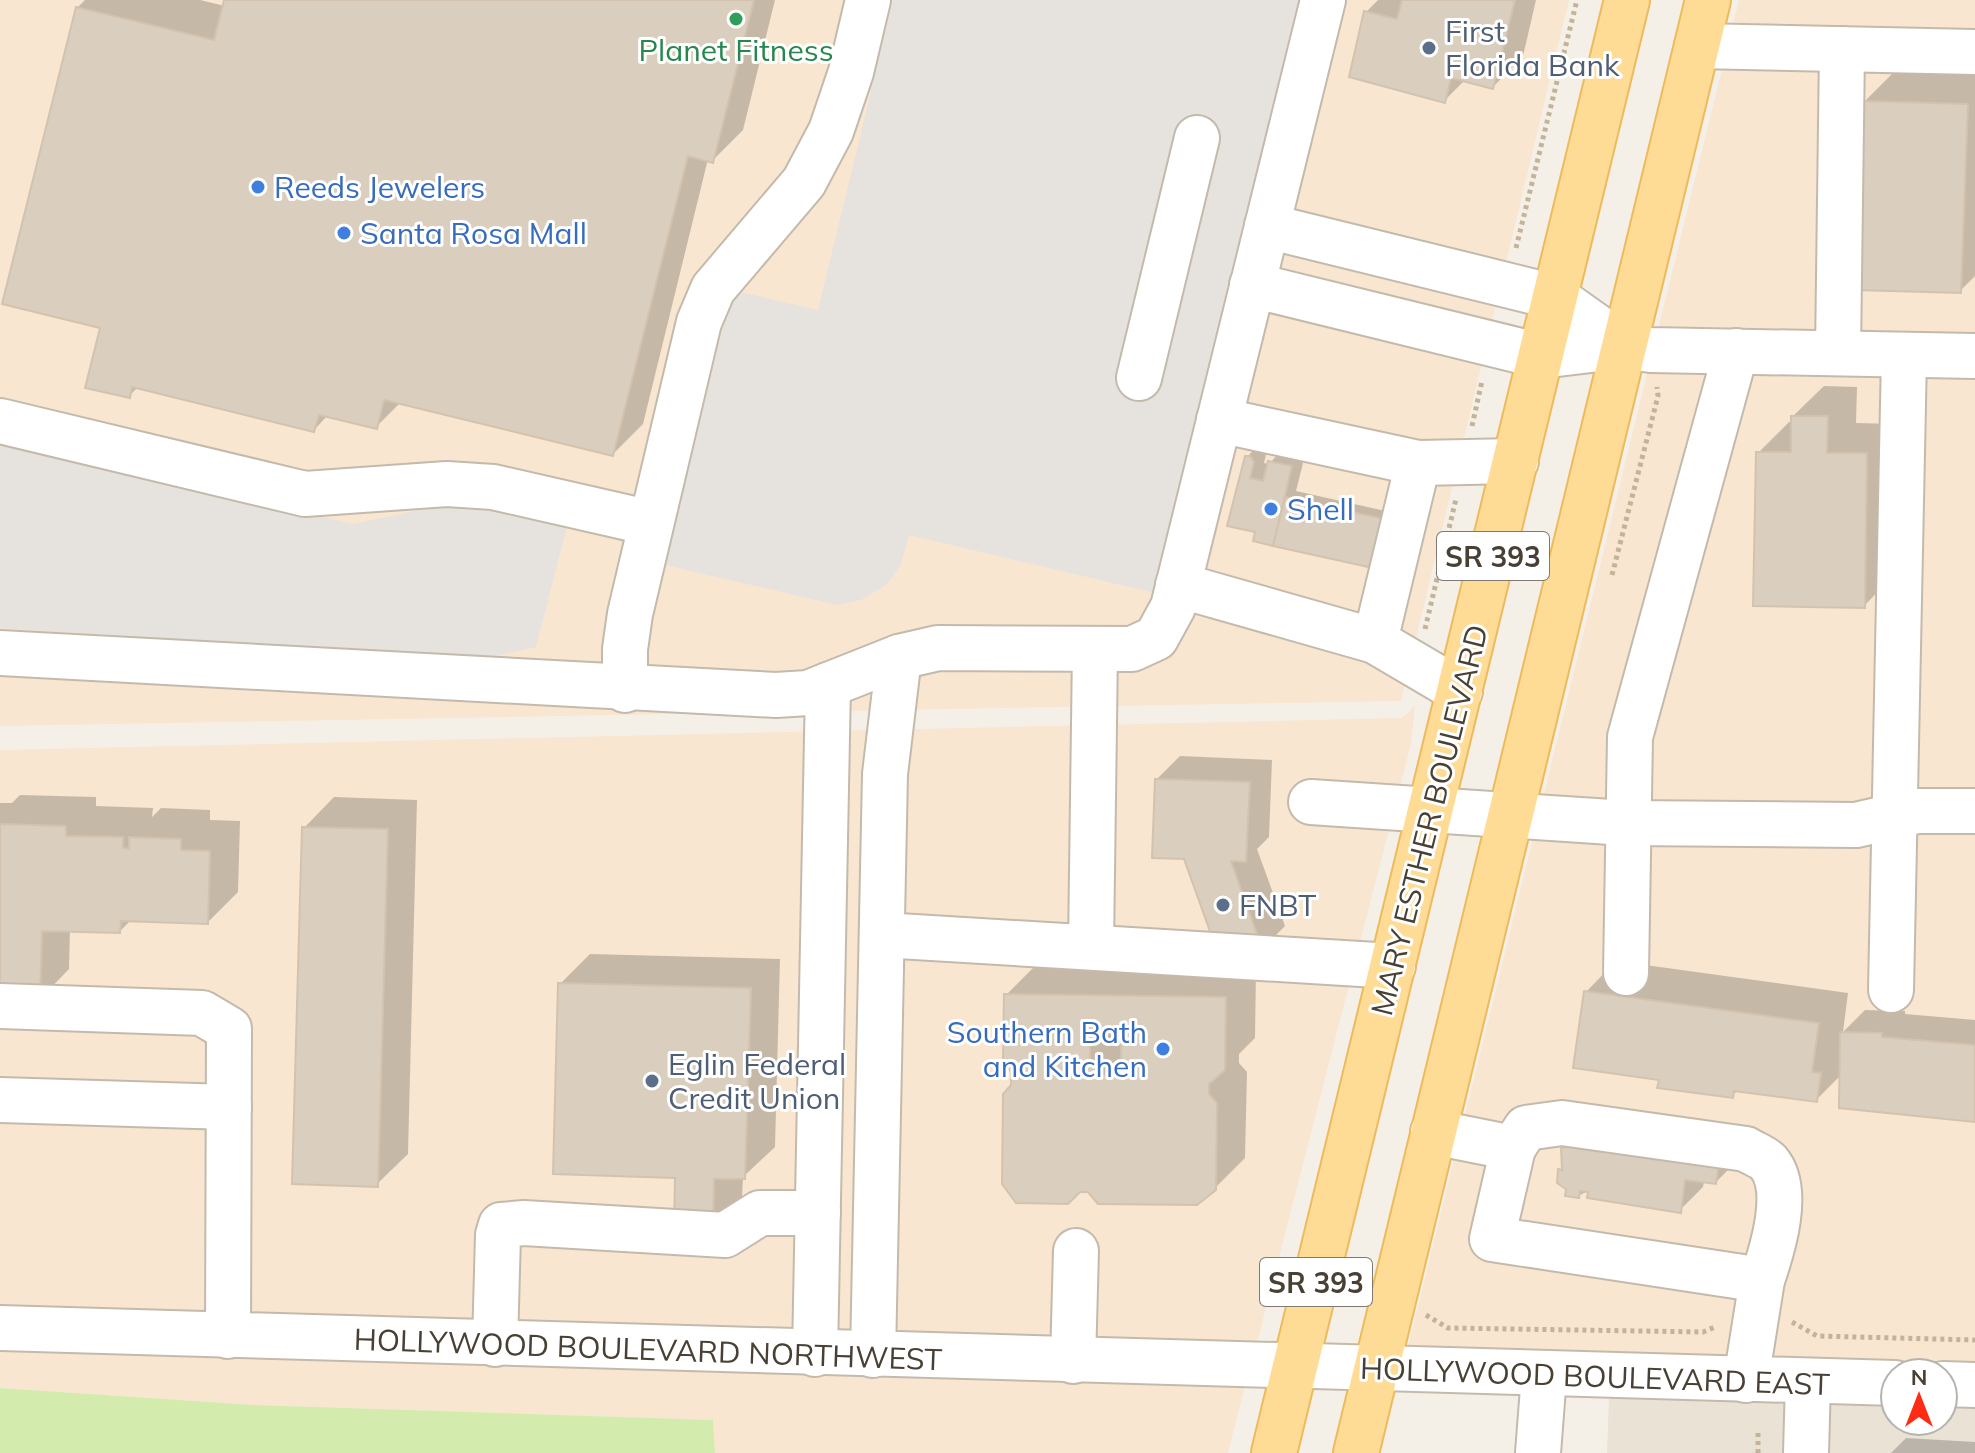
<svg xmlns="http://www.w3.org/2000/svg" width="1975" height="1453" font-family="Mulish,sans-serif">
<rect width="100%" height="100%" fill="#f5f0e7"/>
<g fill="#e9e2d5">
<path d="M1609 1396 1790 1400 1789 1453H1607Z"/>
<path d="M1824 1401 1895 1403V1421H1943V1403L1975 1404V1453H1823Z"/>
</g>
<g fill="#f8e6d1">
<path d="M0 0H1569L1401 701 0 726Z"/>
<path d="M1739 0H1975V1365L1407 1351Z"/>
<path d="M1415 706 1411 744 1256 1347 0 1309V750L1402 718Z"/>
<path d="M0 1348 1245 1386 1228 1453H715L713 1420 254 1405 0 1388Z"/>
</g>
<path fill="#d3ecad" d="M0 1388 254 1405 713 1420 715 1453H0Z"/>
<g fill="#e6e3df">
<path d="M893 0H1298L1155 593 909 535 901 564 887 584 861 600 837 605 665 565 732 290 818 310Z"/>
<path d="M0 446 81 461 353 524 458 502 567 526 536 647 481 659 0 628Z"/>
</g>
<g fill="#0003">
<path d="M85 0H200L225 6 226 0H775L743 130 713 160 708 159 643 424 613 454 401 402 376 427 328 415 314 430 138 387 129 396 102 326 77 8Z"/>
<path d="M1378 0H1536L1523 56 1493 87 1465 80 1445 100 1366 12Z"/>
<path d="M1894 72 1975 74V276L1960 291 1864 102Z"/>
<path d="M1824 386 1857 387 1856 423 1896 424 1894 575 1864 606 1758 453 1789 422H1793V416Z"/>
<path d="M1262 441 1268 446 1264 463 1269 464 1285 446 1306 451 1296 491 1390 512 1372 566 1255 540 1247 457Z"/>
<path d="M1180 756 1272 760 1269 837 1257 849 1285 926 1262 949 1185 857 1157 779Z"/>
<path d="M20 795 96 797V806L153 808 152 817 161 808 210 810V820L240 821 238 892 208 922 131 920 120 931 70 929 69 969 39 1000 0 999V803H12Z"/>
<path d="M334 797 417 800 408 1154 377 1184 304 828Z"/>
<path d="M590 954 780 959 775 1147 743 1177 742 1198 712 1228 560 984Z"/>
<path d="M1616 961 1848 993 1843 1032 1865 1010 1905 1011V1014L1975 1020V1119L1841 1075 1816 1100 1739 1089 1732 1096 1661 1078 1586 992Z"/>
<path d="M1036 965 1256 967 1255 1038 1239 1054V1063L1247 1072 1245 1158 1214 1189 1013 1086 1006 995Z"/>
<path d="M1567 1144 1739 1159 1716 1182 1704 1181 1703 1187 1680 1210 1590 1190 1578 1196 1568 1188 1560 1170 1564 1166 1563 1148Z"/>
<path d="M1906 1438 1975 1442V1453H1891Z"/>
</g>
<g fill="#dacebf" stroke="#d3c3ae" stroke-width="2" fill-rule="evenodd">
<path d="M224 0H754L713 163 688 156 613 456 384 400 377 429 319 415 314 432 132 387 130 398 85 388 100 328 2 304 76 7 214 40Z"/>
<path d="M1402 0H1515L1493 89 1451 78 1445 103 1349 77 1364 11 1397 19Z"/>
<path d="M1862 101 1968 104 1961 293 1855 290Z"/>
<path d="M1791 416H1828L1827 453H1867L1865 608 1753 606 1756 452H1791Z"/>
<path d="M1245 456H1250L1254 462 1250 478 1263 481 1268 461 1292 466 1273 546 1253 541 1255 532 1227 526Z"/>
<path d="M1285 497 1384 519 1373 568 1273 546Z"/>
<path d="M1155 779 1250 782 1246 862 1231 861 1263 951 1216 948 1184 859 1152 858Z"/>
<path d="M0 824 66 826V836L123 837V848L129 849V837L181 839V850L210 851 208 924 121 921 120 933 42 931 40 1002 0 1001Z"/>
<path d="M302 827 388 829 378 1187 292 1184Z"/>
<path d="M558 983 751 988 745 1179H714L713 1230 674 1229 675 1178 553 1174Z"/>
<path d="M1584 991 1819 1023 1812 1072 1821 1073 1817 1102 1734 1091 1733 1098 1657 1088 1659 1080 1573 1068Z"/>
<path d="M1004 994 1226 997 1225 1070 1209 1084V1094L1217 1103 1216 1190 1197 1205 1098 1204 1088 1192H1080L1068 1204 1016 1203 1002 1184 1003 1094 1011 1085V1072L1003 1061ZM1100 1034H1112L1121 1045V1067L1111 1076 1098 1075 1090 1066V1045Z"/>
<path d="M1840 1032 1882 1033V1037L1975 1045V1122L1839 1108Z"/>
<path d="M1565 1142 1720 1155 1716 1184 1685 1180 1681 1213 1587 1198 1588 1192 1580 1191 1579 1198 1565 1196 1566 1189 1557 1183 1558 1169 1562 1170 1561 1148H1565Z"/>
</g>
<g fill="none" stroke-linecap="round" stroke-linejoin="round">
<defs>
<g id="minor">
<path d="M1697 46 1975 52"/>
<path d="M1267 226 1555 297 1624 346"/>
<path d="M1252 285 1541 356 1624 346 1651 350 1975 356"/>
<path d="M1838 353 1842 49"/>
<path d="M1139 378 1197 138"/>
<path d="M1219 420 1418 463 1516 461"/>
<path d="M0 421 305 494 447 484 493 487 651 523"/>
<path d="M1178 585 1375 641 1460 691"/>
<path d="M1375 641 1418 463"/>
<path d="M0 653 776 695 808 693 899 657 938 648 1132 649 1156 638 1173 607 1323 0"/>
<path d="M625 690V649L630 614 699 322 713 289 804 182 831 131 851 72 868 0"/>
<path d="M1311 802 1626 823 1856 825 1917 811H1975"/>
<path d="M882 935 1393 966"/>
<path d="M1091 947 1095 649"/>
<path d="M1626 973 1630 737 1736 351"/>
<path d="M1891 990 1904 355"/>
<path d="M0 1006 202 1013 229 1029 228 1336"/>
<path d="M0 1100 229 1107"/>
<path d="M1433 1132 1513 1148 1492 1239 1762 1280 1746 1380"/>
<path d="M1513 1148 1526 1128 1562 1123 1746 1149C1752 1153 1763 1157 1768 1162 1792 1189 1772 1251 1762 1280"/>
<path d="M0 1328 1895 1383"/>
<path d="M495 1344 498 1235 501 1225 524 1223 725 1235 760 1213H818"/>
<path d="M815 1354 828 685"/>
<path d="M873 1355 885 774 899 657"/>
<path d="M1073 1361 1076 1251"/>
<path d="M1943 1384 1975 1385"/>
<path d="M1538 1453 1544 1375"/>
<path d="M1806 1453 1808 1381"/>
</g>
<g id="major">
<path d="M1274 1453 1627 0"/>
<path d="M1356 1453 1708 0"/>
</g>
</defs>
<use href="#minor" stroke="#c4baac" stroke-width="48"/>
<use href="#major" stroke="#edba5d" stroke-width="48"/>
<g stroke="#c4b399" stroke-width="5" stroke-dasharray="4 4" stroke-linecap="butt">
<path d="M1516 248 1577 0"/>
<path d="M1472 426 1482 381"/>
<path d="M1612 575 1658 396 1657 387"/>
<path d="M1425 629 1456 499"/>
<path d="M1426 1315 1448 1328 1703 1332 1715 1327"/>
<path d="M1792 1322 1817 1336 1975 1340"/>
<path d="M1758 1453V1432"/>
</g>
<use href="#minor" stroke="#fff" stroke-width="44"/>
<use href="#major" stroke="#ffdc96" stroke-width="44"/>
</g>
<circle fill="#2e9e5b" stroke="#fff" stroke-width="3" cx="736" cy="19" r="8"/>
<g fill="#5c6f8a" stroke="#fff" stroke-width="3">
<circle cx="1429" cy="48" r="8"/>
<circle cx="1223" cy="905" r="8"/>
<circle cx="652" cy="1081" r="8"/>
</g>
<g fill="#3f7fe0" stroke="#fff" stroke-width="3">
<circle cx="258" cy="187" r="8"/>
<circle cx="344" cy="233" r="8"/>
<circle cx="1271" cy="509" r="8"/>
<circle cx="1163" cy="1049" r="8"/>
</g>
<g text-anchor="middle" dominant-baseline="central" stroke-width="6" stroke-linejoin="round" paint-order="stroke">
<g fill="#fff" stroke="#807972" stroke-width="2">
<rect x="1437" y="532" width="112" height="48" rx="6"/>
<rect x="1260" y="1258" width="112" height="48" rx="6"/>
</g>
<g font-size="28" font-weight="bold" fill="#494035">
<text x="1493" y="556">SR 393</text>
<text x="1316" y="1282">SR 393</text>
</g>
<g font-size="30" fill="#4e5e75" stroke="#fff" text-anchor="start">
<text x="1445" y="31">First<tspan x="1445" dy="34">Florida Bank</tspan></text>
<text x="1239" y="905">FNBT</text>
<text x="668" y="1064">Eglin Federal<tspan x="668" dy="34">Credit Union</tspan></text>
</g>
<g font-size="30" fill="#27864d" stroke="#fff">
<text x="736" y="50">Planet Fitness</text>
</g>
<g font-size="30" fill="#366cbe" stroke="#fff" text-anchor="start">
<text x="274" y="187">Reeds Jewelers</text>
<text x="360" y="233">Santa Rosa Mall</text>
<text x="1287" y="509">Shell</text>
<text x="1147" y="1032" text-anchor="end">Southern Bath<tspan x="1147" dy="34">and Kitchen</tspan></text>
</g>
<g font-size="30" fill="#494035" stroke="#fff">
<text transform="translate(1429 820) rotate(-76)">MARY ESTHER BOULEVARD</text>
<text transform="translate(648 1349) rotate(2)">HOLLYWOOD BOULEVARD NORTHWEST</text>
<text transform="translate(1595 1376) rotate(2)">HOLLYWOOD BOULEVARD EAST</text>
</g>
</g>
<g transform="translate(1919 1397)"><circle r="38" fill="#ffffff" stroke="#b6b3ae" stroke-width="2"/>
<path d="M0-6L14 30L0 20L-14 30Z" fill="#ff2c14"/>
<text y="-12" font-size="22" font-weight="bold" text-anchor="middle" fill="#494035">N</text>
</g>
</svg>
